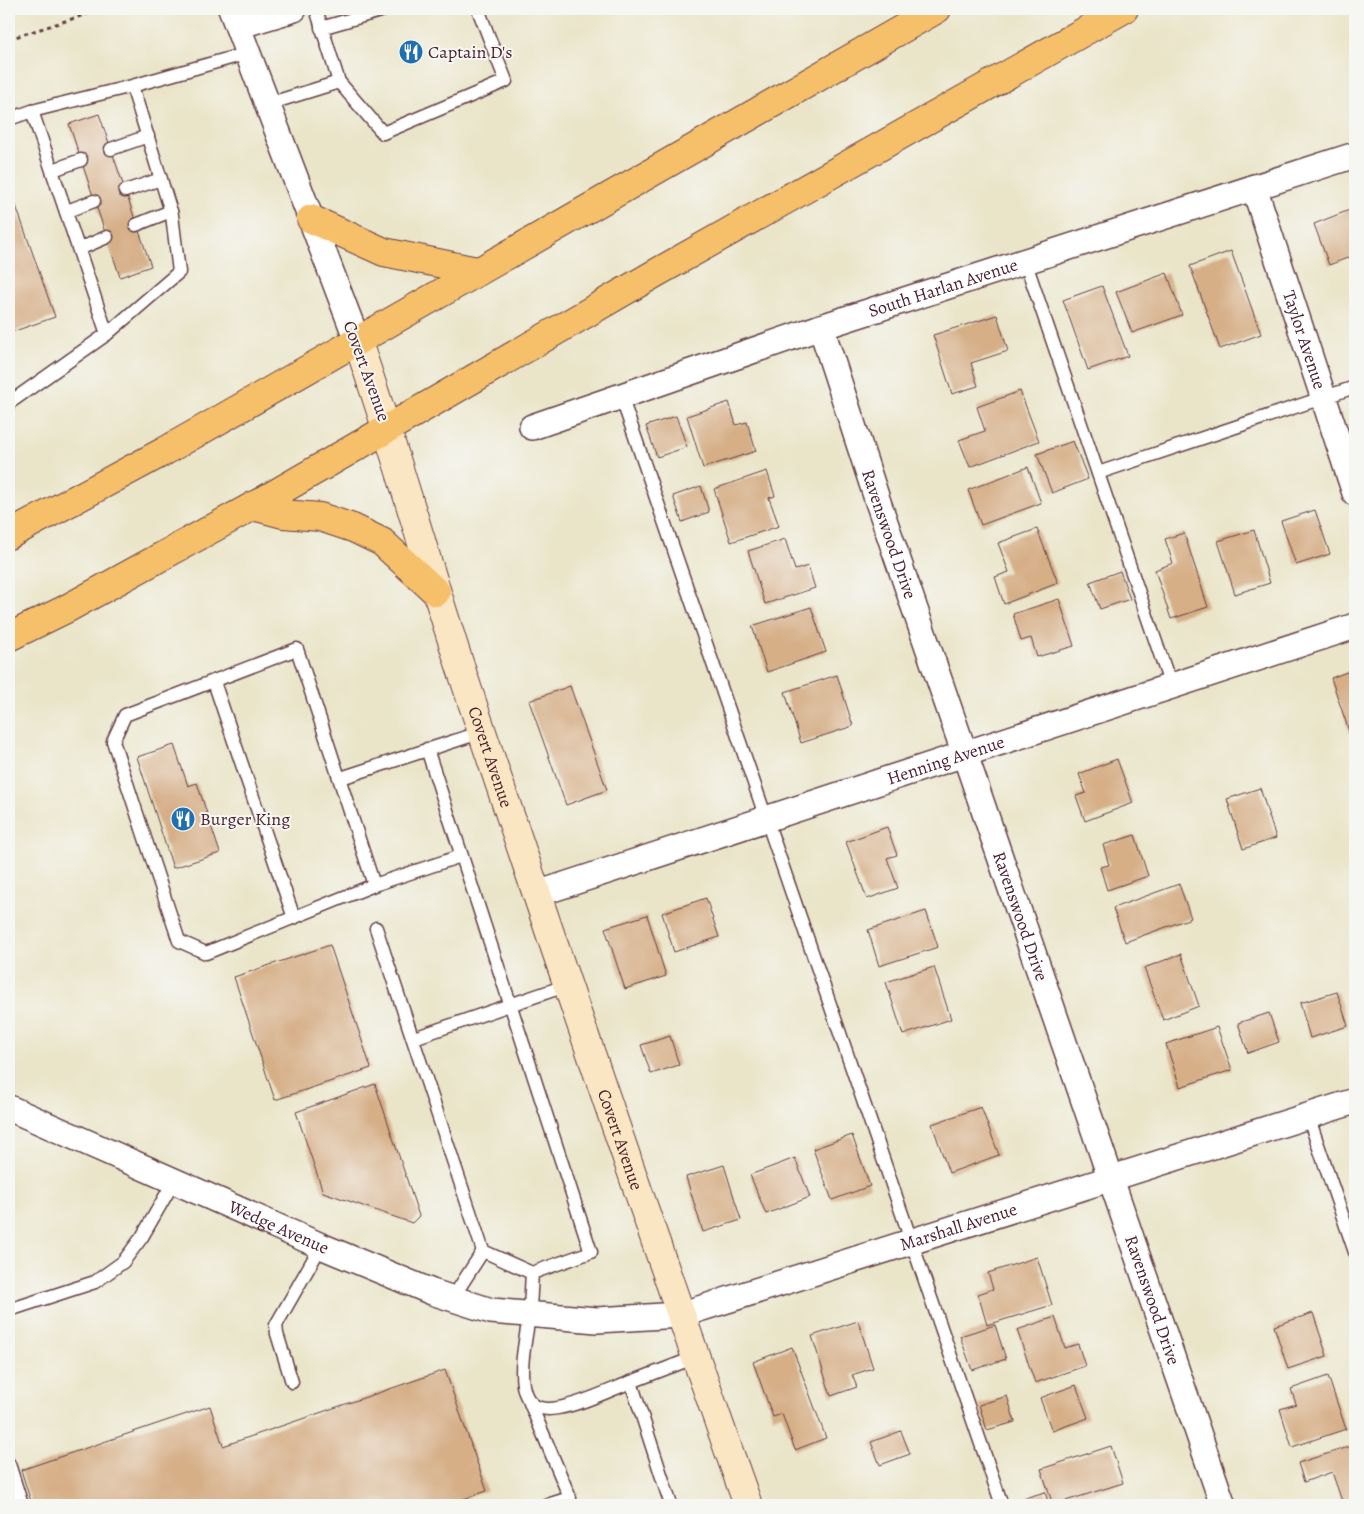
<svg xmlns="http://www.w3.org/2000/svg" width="1364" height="1514" font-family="Alegreya,serif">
<rect width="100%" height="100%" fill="#f6f6f2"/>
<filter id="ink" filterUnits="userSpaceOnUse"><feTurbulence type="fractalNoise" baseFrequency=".02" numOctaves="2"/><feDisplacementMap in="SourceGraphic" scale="10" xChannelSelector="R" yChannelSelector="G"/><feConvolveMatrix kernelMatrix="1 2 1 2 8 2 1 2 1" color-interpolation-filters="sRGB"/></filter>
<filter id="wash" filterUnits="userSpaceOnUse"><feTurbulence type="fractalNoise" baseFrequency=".0096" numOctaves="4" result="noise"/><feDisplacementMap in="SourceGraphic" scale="20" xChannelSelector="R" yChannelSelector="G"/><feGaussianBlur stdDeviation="1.12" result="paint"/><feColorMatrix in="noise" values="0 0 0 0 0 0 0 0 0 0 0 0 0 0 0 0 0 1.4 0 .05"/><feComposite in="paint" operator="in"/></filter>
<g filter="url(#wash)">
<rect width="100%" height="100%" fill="#eae5c9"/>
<g id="blocks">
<g fill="#d6af87">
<path d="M99 114 151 266 120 277 69 124Z"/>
<path d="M15 203 55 317 9 333V205Z"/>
<path d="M1352 209 1355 217V255L1329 265 1314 224Z"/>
<path d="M1231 251 1261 334 1220 349 1190 266Z"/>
<path d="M1167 273 1182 315 1132 333 1116 292Z"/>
<path d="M1102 286 1128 356 1088 370 1063 300Z"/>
<path d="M997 315 1008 351 971 363 978 386 952 394 933 335Z"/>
<path d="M1020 391 1039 441 970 467 959 440 985 431 977 407Z"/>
<path d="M729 402 736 425 747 422 756 451 703 468 687 416Z"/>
<path d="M676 416 687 447 657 457 646 426Z"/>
<path d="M1073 441 1088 479 1052 493 1037 454Z"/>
<path d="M1028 467 1041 503 981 525 968 490Z"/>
<path d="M767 471 775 496 769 498 779 526 731 542 714 489Z"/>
<path d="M701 486 709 512 682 522 673 496Z"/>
<path d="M1315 510 1330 554 1296 565 1281 521Z"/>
<path d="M1037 529 1058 583 1004 604 995 577 1009 572 998 543Z"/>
<path d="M1254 530 1270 583 1235 594 1218 541Z"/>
<path d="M1184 533 1208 607 1171 619 1155 570 1173 563 1165 539Z"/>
<path d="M785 539 795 570 808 566 815 588 765 604 748 551Z"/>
<path d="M1120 571 1130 599 1100 609 1090 582Z"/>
<path d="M1059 599 1074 646 1037 657 1031 638 1021 641 1013 614Z"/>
<path d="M811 607 826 652 767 672 752 626Z"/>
<path d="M1355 669V732L1350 734 1331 678Z"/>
<path d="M837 675 853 726 801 743 785 692Z"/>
<path d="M570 686 607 790 566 805 529 701Z"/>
<path d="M174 745 188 786 197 783 220 853 173 868 137 757Z"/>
<path d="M1117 759 1133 803 1085 821 1076 796 1086 793 1079 774Z"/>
<path d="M1260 788 1276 838 1243 849 1227 799Z"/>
<path d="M887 827 897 855 887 858 898 888 867 899 846 842Z"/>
<path d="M1135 835 1148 876 1107 890 1100 867 1109 865 1103 845Z"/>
<path d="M1179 884 1191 918 1125 942 1113 908Z"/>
<path d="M706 898 719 937 674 952 662 913Z"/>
<path d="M926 911 938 947 879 966 868 930Z"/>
<path d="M647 915 666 976 625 989 605 928Z"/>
<path d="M330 945 371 1068 275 1100 234 977Z"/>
<path d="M1181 954 1199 1006 1163 1020 1144 968Z"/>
<path d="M934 967 951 1019 903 1035 886 982Z"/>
<path d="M1337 992 1348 1026 1310 1038 1300 1003Z"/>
<path d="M1269 1013 1279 1042 1248 1053 1238 1023Z"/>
<path d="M1217 1027 1232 1070 1180 1087 1166 1044Z"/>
<path d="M670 1036 679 1065 651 1074 641 1045Z"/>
<path d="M375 1084 419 1216 412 1223 323 1192 296 1112Z"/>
<path d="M981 1107 999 1155 949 1173 932 1124Z"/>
<path d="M852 1135 870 1186 832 1200 813 1149Z"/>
<path d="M795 1158 810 1197 766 1214 750 1175Z"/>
<path d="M724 1165 741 1220 703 1232 686 1177Z"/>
<path d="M1037 1257 1052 1305 987 1325 978 1294 993 1289 988 1273Z"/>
<path d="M1313 1313 1327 1356 1288 1369 1274 1326Z"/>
<path d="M1055 1317 1065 1348 1078 1344 1085 1366 1035 1383 1017 1330Z"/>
<path d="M858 1321 873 1368 852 1375 857 1387 831 1396 812 1336Z"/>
<path d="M995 1325 1006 1359 972 1370 960 1336Z"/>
<path d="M792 1347 826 1438 795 1450 782 1414 773 1417 753 1362Z"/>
<path d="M445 1370 487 1491 445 1505H32L21 1470 210 1406 223 1446Z"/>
<path d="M1328 1376 1346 1429 1292 1447 1280 1409 1296 1404 1291 1389Z"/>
<path d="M1076 1385 1088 1418 1052 1431 1040 1398Z"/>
<path d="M1007 1396 1015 1422 987 1430 979 1405Z"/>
<path d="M901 1431 910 1454 880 1465 871 1442Z"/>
<path d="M1355 1445V1500L1343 1504 1332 1472 1304 1482 1298 1463Z"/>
<path d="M1111 1446 1123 1483 1053 1505 1041 1469Z"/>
<path d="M1045 1492 1049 1505H1012L1011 1502Z"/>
</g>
</g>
</g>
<g filter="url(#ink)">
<use href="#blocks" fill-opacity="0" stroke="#623d43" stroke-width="1"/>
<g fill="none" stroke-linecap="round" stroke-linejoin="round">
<defs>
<g id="lane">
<path d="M316 9 339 82 383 133 506 81 478 9"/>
<path d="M321 28 387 9"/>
<path d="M132 86 172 215 179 272 107 334 32 111 132 86 248 53"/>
<path d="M268 104 339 82"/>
<path d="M9 119 32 111"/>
<path d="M111 149 148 136"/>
<path d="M53 170 81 160"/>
<path d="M125 191 161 179"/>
<path d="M67 211 94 201"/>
<path d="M136 225 171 211"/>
<path d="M79 249 107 237"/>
<path d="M1025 261 1171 686"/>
<path d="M621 396 1002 1505"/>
<path d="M9 403 107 334"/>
<path d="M1098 473 1355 387"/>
<path d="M214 682 294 918"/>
<path d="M427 749 591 1252 532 1273C531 1287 531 1301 529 1315 526 1345 504 1418 558 1408 582 1404 608 1391 631 1382"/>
<path d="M341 778 482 732"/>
<path d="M374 885 297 649 125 715 113 741 179 941 206 953 374 885 461 856"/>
<path d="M376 928 483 1251 452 1299"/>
<path d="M414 1038 568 985"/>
<path d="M1308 1116 1355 1252"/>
<path d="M483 1251 532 1273"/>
<path d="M9 1310 95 1282 123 1262 142 1237 174 1181"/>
<path d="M292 1382 277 1334 276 1325 321 1246"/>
<path d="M530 1403 570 1498 547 1505"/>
<path d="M9 1464 22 1505"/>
<path d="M671 1505 631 1382 696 1357"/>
</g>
<g id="street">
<path d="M231 9 357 340"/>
<path d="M238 26 294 9"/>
<path id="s1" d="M1254 187 1355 493"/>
<path id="s2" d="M821 327 877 499 1223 1505"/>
<path id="s3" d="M532 427 821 327 1355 155"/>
<path id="s4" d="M537 894 1355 626"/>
<path id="s5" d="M9 1108 321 1246 432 1292 491 1311 597 1320 680 1315 1355 1101"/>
</g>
<g id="secondary">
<path id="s6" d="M357 340C400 462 433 588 475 711 564 976 654 1241 748 1505"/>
</g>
<g id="highway">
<path d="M311 219 384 252 477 271"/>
<path d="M253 506 283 514 320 517 353 528 382 542 436 592"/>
<path d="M9 535 165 451 937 9"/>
<path d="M9 637 68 608 266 499 656 273 1124 9"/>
</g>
</defs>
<use href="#lane" stroke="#623d43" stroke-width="15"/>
<use href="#street" stroke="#623d43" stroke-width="28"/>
<use href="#secondary" stroke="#623d43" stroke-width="30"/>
<use href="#highway" stroke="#623d43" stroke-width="30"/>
<path stroke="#623d43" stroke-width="3" stroke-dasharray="4 4" stroke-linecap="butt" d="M9 39 103 9"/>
<use href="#lane" stroke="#fff" stroke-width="12"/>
<use href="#street" stroke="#fff" stroke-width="25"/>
<use href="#secondary" stroke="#fbe6c4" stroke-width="28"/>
<use href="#highway" stroke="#f6c06b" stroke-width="28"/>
</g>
</g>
<defs>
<symbol id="restaurant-disc" viewBox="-11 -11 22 22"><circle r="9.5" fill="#1f6fb2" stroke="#f6f6f2"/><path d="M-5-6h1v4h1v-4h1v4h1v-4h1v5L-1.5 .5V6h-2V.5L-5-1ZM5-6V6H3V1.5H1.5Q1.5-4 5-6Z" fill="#fff"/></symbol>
</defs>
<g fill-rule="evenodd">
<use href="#restaurant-disc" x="397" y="38" width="28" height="28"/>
<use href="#restaurant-disc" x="169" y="805" width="28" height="28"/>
</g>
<g text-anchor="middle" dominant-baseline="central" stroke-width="4" stroke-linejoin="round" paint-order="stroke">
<g font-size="18" fill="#4a1f2b" stroke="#f6f6f2" text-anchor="start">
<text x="428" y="52">Captain D's</text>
<text x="200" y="819">Burger King</text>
</g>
<g font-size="18" fill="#4a1f2b" stroke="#f6f6f2">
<text stroke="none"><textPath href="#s3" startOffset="434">South Harlan Avenue</textPath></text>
<text stroke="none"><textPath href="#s1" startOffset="161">Taylor Avenue</textPath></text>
<text transform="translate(367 371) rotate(70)">Covert Avenue</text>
<text stroke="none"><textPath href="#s2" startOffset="218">Ravenswood Drive</textPath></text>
<text stroke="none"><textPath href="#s6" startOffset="438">Covert Avenue</textPath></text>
<text stroke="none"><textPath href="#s4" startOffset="430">Henning Avenue</textPath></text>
<text stroke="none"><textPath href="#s2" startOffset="622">Ravenswood Drive</textPath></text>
<text stroke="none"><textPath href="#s6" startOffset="842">Covert Avenue</textPath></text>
<text stroke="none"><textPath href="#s5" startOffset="295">Wedge Avenue</textPath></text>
<text stroke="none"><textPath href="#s5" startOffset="1005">Marshall Avenue</textPath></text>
<text stroke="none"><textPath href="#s2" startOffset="1028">Ravenswood Drive</textPath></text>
</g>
</g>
<rect width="1364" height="1514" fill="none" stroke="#f6f6f2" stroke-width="30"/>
</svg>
